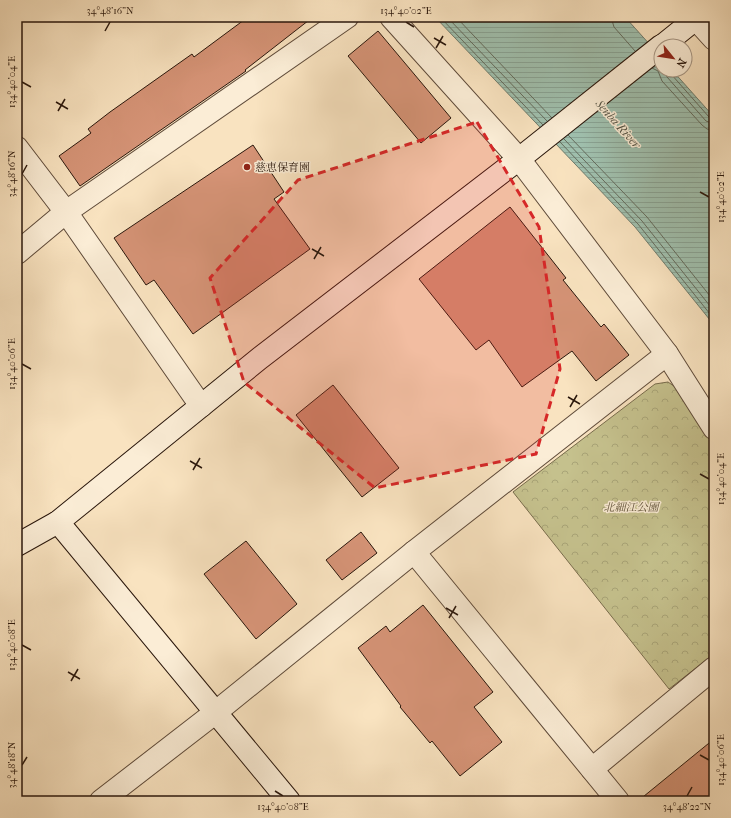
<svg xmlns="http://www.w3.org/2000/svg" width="731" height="818" font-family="'IM FELL French Canon','Noto Serif JP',serif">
<defs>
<pattern id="forest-crowns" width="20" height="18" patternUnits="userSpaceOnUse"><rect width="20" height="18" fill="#c5c18d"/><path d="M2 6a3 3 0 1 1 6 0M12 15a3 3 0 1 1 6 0" fill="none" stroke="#a9a578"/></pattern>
<pattern id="water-rules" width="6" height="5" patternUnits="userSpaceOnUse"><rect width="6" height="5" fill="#9fbfad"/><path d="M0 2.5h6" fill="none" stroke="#89a394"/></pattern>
</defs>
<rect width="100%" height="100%" fill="#f9e3c0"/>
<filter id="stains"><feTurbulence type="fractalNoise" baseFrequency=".005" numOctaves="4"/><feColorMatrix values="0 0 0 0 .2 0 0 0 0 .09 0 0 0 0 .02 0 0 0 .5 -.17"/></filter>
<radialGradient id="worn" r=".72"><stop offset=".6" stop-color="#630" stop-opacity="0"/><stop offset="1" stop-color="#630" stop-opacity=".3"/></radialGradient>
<path fill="url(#forest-crowns)" stroke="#786c4c" d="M668 382 684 393 714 443V654L669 689 513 492 655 384Z"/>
<path fill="url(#water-rules)" stroke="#707c6d" d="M435 17H625L661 57V70H672L714 117V325L635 227Z"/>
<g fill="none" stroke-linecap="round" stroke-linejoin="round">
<g stroke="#646b5c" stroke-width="1">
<path d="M440 17 543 125"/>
<path d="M447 17 547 121"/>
<path d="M456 17 552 118"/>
<path d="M611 17 614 27 635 51"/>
<path d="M652 68 658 71 662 81 702 125 707 129 714 130"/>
<path d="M665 70 667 77 706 121 714 124"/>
<path d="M670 70 671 74 709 117 714 119"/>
<path d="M568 135 647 217 714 301"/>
<path d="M564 139 642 221 714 311"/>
<path d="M560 142 638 224 714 319"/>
</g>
</g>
<g fill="#d59376" stroke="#2a170c">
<path d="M248 17H313L245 70 246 71 80 186 59 156 91 133 88 129 110 112 192 54 194 57Z"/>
<path d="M378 31 451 118 421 143 348 56Z"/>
<path d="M253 145 284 192 274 199 310 249 193 334 154 280 146 285 114 238Z"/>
<path d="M510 207 566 278 563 280 601 327 604 324 629 355 596 381 572 351 522 387 489 340 476 350 419 279Z"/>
<path d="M333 385 399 468 362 497 296 415Z"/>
<path d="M361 532 377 553 342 580 326 560Z"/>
<path d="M246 541 297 604 256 639 204 574Z"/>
<path d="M423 605 493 692 474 707 502 742 460 776 432 741 430 743 400 707 401 706 358 648 386 626 390 632Z"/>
<path d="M714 739V801H638Z"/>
</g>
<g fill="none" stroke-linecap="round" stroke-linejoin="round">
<defs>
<g id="street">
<path d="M391 17 519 159 667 354 714 428"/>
<path d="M694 17 714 39"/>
<path d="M17 148 66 212 201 406"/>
<path d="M17 253 66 212 347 17"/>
<path d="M414 552 618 801"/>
<path d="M592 769 714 668"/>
<path d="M101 801 216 712 414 552 667 354"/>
</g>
<g id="secondary">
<path d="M662 46 698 17"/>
<path d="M58 522 289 801"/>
<path d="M17 545 58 522 260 358 519 159 661 46"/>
</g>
</defs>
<use href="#street" stroke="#5e4a39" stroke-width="24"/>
<use href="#secondary" stroke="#2a170c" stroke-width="24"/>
<use href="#street" stroke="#fbedd6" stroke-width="22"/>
<use href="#secondary" stroke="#fbedd6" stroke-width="22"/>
</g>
<path fill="#d62828" fill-opacity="0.2" stroke="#d62828" stroke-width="3" stroke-dasharray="8 5" stroke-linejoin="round" d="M477 122 539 227 560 369 536 454 375 488 244 382 210 278 298 180Z"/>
<path fill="none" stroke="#2a170c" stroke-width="1.5" d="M406 22 414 27M105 31 110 22M434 38 446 45M436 48 443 36M22 82 31 87M56 102 68 109M58 111 65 99M22 174 27 165M700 192 709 197M312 249 324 256M314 259 321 247M22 364 31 369M568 397 580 404M570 407 577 395M190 461 202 468M193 470 200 458M700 474 709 479M446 608 458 615M449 618 456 606M22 645 31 650M68 672 80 679M71 681 78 669M700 755 709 760M22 765 27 757M275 791 283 796M687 796 692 787"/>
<circle fill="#8f2418" stroke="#fbedd6" stroke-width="1.5" cx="247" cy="167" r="4"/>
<g text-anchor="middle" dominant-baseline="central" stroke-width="3" stroke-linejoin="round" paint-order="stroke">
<g font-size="11" fill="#2a170c" stroke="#fbedd6" text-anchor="start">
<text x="255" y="167">慈恵保育園</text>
</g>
<g font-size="11" font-style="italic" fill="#605239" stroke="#fbedd6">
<text x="631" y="507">北細江公園</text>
</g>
<g font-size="12" font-style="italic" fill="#535244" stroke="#fbedd6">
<text transform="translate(618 124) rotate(48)">Senba River</text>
</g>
</g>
<rect width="731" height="818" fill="none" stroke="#f9e3c0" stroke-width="44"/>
<g transform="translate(673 58) rotate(120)"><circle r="19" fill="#fbedd6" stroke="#a79785"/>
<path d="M0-3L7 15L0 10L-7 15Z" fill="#8f2418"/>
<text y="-6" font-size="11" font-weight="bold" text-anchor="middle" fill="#2a170c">N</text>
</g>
<rect x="22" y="22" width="687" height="774" fill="none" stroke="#2a170c" stroke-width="1.5"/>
<g font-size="10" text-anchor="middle" fill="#2a170c">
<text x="110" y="14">34°48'16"N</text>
<text x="406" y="14">134°40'02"E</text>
<text transform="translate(11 82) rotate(-90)" y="4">134°40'04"E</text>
<text transform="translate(11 174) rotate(-90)" y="4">34°48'16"N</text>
<text transform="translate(720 197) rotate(-90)" y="4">134°40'02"E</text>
<text transform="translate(11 364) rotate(-90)" y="4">134°40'06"E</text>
<text transform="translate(720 479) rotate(-90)" y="4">134°40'04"E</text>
<text transform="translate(11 645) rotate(-90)" y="4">134°40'08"E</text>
<text transform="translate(720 760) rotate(-90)" y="4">134°40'06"E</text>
<text transform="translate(11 765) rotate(-90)" y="4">34°48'18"N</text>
<text x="283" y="810">134°40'08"E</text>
<text x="687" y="810">34°48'22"N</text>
</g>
<rect width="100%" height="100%" filter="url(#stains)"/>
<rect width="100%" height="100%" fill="url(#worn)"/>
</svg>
